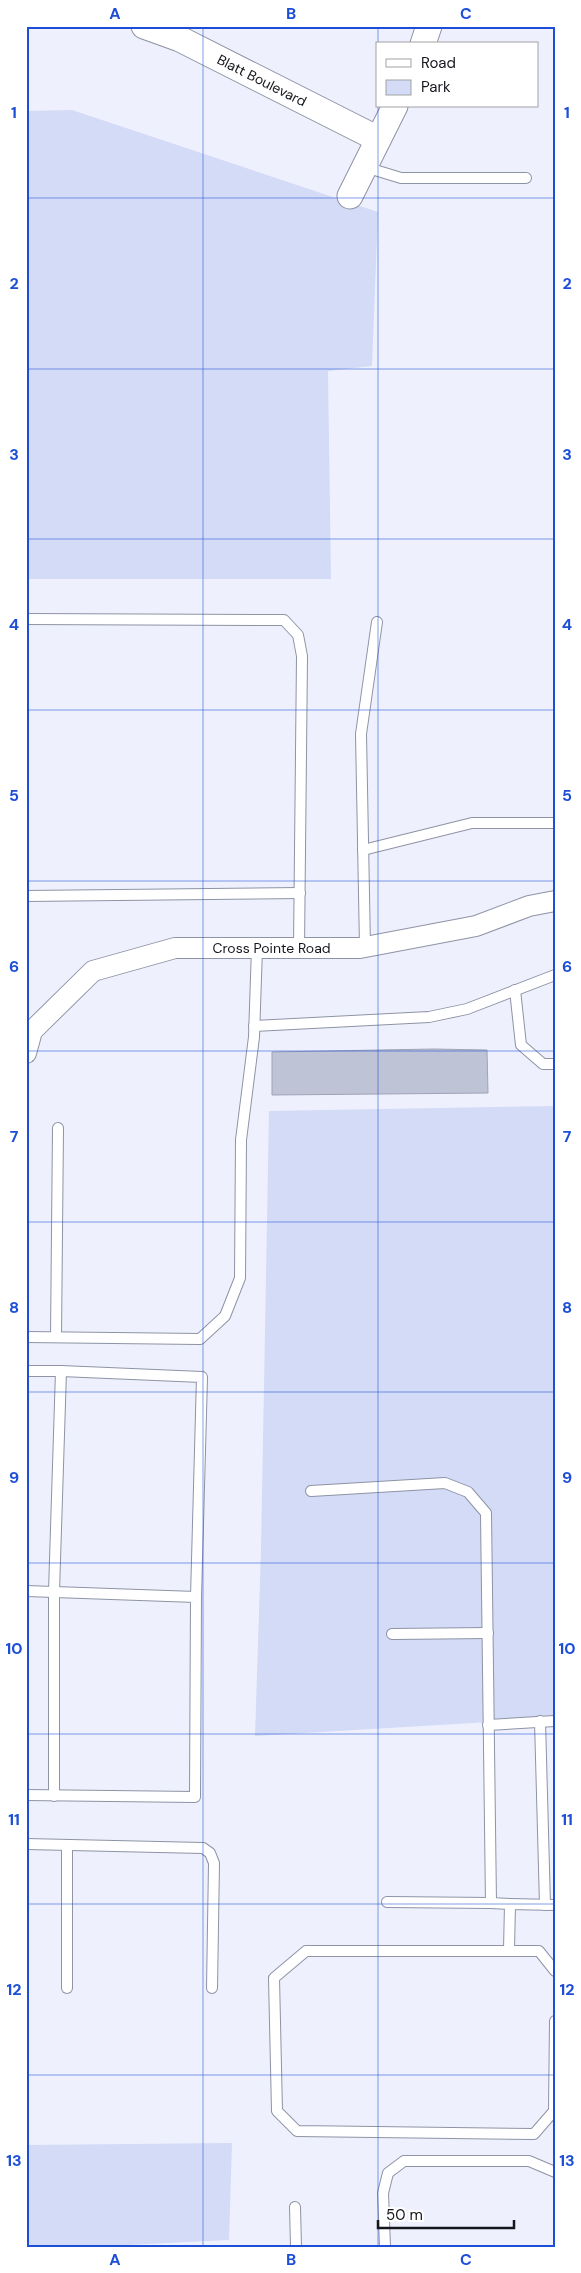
<svg xmlns="http://www.w3.org/2000/svg" width="581" height="2273" font-family="'DM Sans',sans-serif">
<rect width="100%" height="100%" fill="#eef1fd"/>
<g fill="#d3dbf6">
<path d="M72 110 378 212 372 366 328 371 331 579H26V111Z"/>
<path d="M555 1106V1718L255 1736 261 1550 269 1111Z"/>
<path d="M232 2143 229 2240 128 2245 127 2247H26V2145Z"/>
</g>
<path fill="#bec3d6" stroke="#9ea3b5" d="M434 1049 487 1050 488 1093 272 1095V1052Z"/>
<g fill="none" stroke-linecap="round" stroke-linejoin="round">
<defs>
<g id="service">
<path d="M365 167 401 178H526"/>
<path d="M26 619 284 620 298 635 302 656 299 948"/>
<path d="M363 850 472 823H555"/>
<path d="M26 896 300 893"/>
<path d="M365 947 361 734 377 622"/>
<path d="M515 990 521 1045 543 1064H555"/>
<path d="M254 1026 429 1017 467 1009 555 975"/>
<path d="M26 1337 200 1339 225 1316 240 1278 241 1140 254 1037 257 948"/>
<path d="M56 1337 58 1128"/>
<path d="M26 1371H61L54 1592V1796"/>
<path d="M61 1371 202 1377 196 1597"/>
<path d="M311 1491 445 1483 468 1492 486 1513 491 1903 510 1904"/>
<path d="M26 1591 196 1597 195 1797 26 1795"/>
<path d="M392 1634 488 1633"/>
<path d="M540 1721 545 1905"/>
<path d="M488 1725 555 1721"/>
<path d="M26 1844 203 1848 210 1853 214 1863 212 1988"/>
<path d="M387 1902 491 1903"/>
<path d="M509 1950 510 1904 555 1905"/>
<path d="M555 1971 539 1951H306L274 1978 277 2111 297 2131 534 2134 554 2111 555 2021"/>
<path d="M67 1988V1845"/>
<path d="M295 2207 296 2247"/>
<path d="M385 2247 383 2193 388 2173 404 2161H529L555 2172"/>
</g>
<g id="minor">
<path id="s1" d="M26 1053 32 1031 93 971 175 948H360L476 926 529 906 555 901"/>
</g>
<g id="tertiary">
<path id="s2" d="M144 26 180 39 378 139"/>
<path d="M423 44 429 26"/>
<path d="M350 196 395 106"/>
</g>
</defs>
<use href="#service" stroke="#8e93a5" stroke-width="12"/>
<use href="#minor" stroke="#8e93a5" stroke-width="22"/>
<use href="#tertiary" stroke="#8e93a5" stroke-width="27"/>
<use href="#service" stroke="#fff" stroke-width="10"/>
<use href="#minor" stroke="#fff" stroke-width="20"/>
<use href="#tertiary" stroke="#fff" stroke-width="25"/>
</g>
<path fill="none" stroke="#1d4ed8" stroke-width="1" stroke-opacity="0.55" d="M203 26V2247M378 26V44M378 106V2247M26 198H555M26 369H555M26 539H555M26 710H555M26 881H555M26 1051H555M26 1222H555M26 1392H555M26 1563H555M26 1734H555M26 1904H555M26 2075H555"/>
<g text-anchor="middle" dominant-baseline="central" stroke-width="5" stroke-linejoin="round" paint-order="stroke">
<g font-size="14" fill="#14161c" stroke="#fff">
<text stroke="none"><textPath href="#s2" startOffset="130">Blatt Boulevard</textPath></text>
<text stroke="none"><textPath href="#s1" startOffset="290">Cross Pointe Road</textPath></text>
</g>
</g>
<rect width="581" height="2273" fill="none" stroke="#ffffff" stroke-width="55"/>
<rect x="376" y="42" width="162" height="65" fill="#ffffff" stroke="#a1a2a4"/>
<rect x="386" y="59" width="25" height="8" fill="#ffffff" stroke="#a1a2a4"/>
<text x="421" y="68" font-size="15" fill="#14161c">Road</text>
<rect x="386" y="80" width="25" height="15" fill="#d3dbf6" stroke="#a1a2a4"/>
<text x="421" y="92" font-size="15" fill="#14161c">Park</text>
<path d="M378 2220v8h136v-8" fill="none" stroke="#14161c" stroke-width="2.5"/>
<text x="386" y="2220" font-size="15" fill="#14161c" stroke="#ffffff" stroke-width="4" paint-order="stroke">50 m</text>
<rect x="28" y="28" width="526" height="2218" fill="none" stroke="#1d4ed8" stroke-width="2"/>
<g font-size="16" text-anchor="middle" font-weight="bold" fill="#1d4ed8">
<text x="115" y="19">A</text>
<text x="291" y="19">B</text>
<text x="466" y="19">C</text>
<text x="14" y="118">1</text>
<text x="567" y="118">1</text>
<text x="14" y="289">2</text>
<text x="567" y="289">2</text>
<text x="14" y="460">3</text>
<text x="567" y="460">3</text>
<text x="14" y="630">4</text>
<text x="567" y="630">4</text>
<text x="14" y="801">5</text>
<text x="567" y="801">5</text>
<text x="14" y="972">6</text>
<text x="567" y="972">6</text>
<text x="14" y="1142">7</text>
<text x="567" y="1142">7</text>
<text x="14" y="1313">8</text>
<text x="567" y="1313">8</text>
<text x="14" y="1483">9</text>
<text x="567" y="1483">9</text>
<text x="14" y="1654">10</text>
<text x="567" y="1654">10</text>
<text x="14" y="1825">11</text>
<text x="567" y="1825">11</text>
<text x="14" y="1995">12</text>
<text x="567" y="1995">12</text>
<text x="14" y="2166">13</text>
<text x="567" y="2166">13</text>
<text x="115" y="2265">A</text>
<text x="291" y="2265">B</text>
<text x="466" y="2265">C</text>
</g>
</svg>
